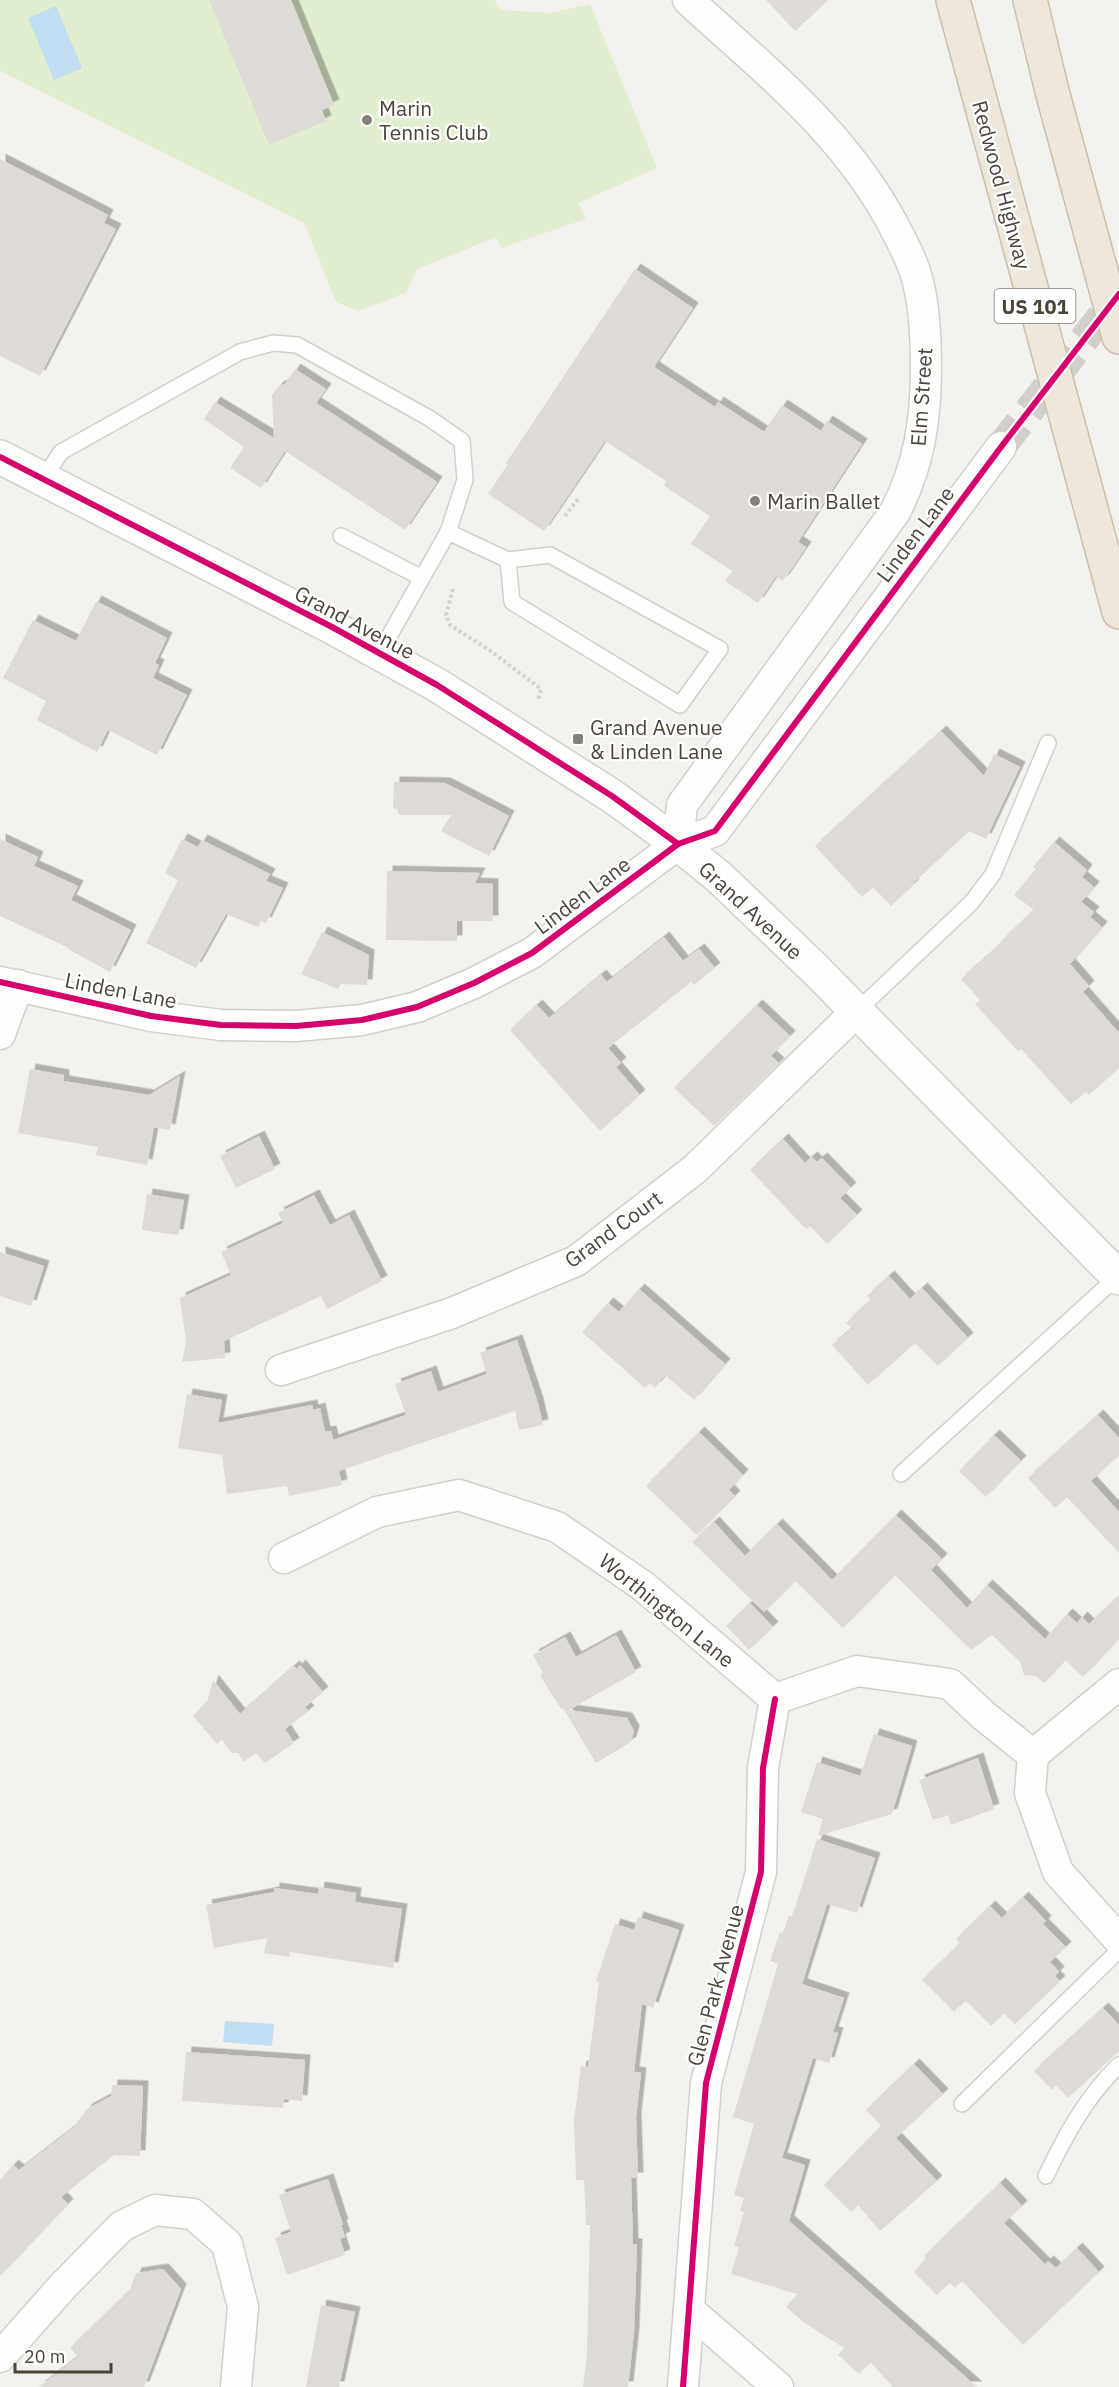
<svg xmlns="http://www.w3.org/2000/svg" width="1119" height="2387" font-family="'IBM Plex Sans',sans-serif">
<defs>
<filter id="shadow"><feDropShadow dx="5.5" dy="-5.5" stdDeviation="0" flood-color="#0004"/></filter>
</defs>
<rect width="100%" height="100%" fill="#f4f2ee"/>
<path fill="#e1eecf" d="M0 0H495L500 10 549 13 590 4 657 168 578 203 586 219 501 248 496 237 417 269 406 293 358 311 336 302 304 223 0 71Z"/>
<g fill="#c0ddf1">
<path d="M56 6 82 68 54 80 28 18Z"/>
<path d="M225 2021 274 2024 272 2046 223 2042Z"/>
</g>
<g fill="#dedbd6" filter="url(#shadow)">
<path d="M209 0H291L334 105 322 110 326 121 269 145Z"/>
<path d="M766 0H828L795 31Z"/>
<path d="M0 159 108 215 104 223 116 229 40 376 0 356Z"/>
<path d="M635 269 693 308 654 367 715 407 718 402 764 432 782 405 821 431 827 421 862 444 798 542 806 547 783 581 776 576 758 603 725 581 732 571 691 544 710 516 664 486 666 481 605 441 544 531 488 494 508 464 506 463Z"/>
<path d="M295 369 326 389 316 403 437 482 405 530 285 451 261 488 230 468 244 447 204 419 215 402 274 438 272 395 278 387 285 384Z"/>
<path d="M96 601 167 638 155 663 159 665 153 678 187 695 157 755 108 730 97 752 37 720 46 701 3 678 33 620 76 641Z"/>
<path d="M941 731 984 776 994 754 1020 767 986 839 969 831 913 883 914 884 891 906 873 887 862 897 815 846Z"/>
<path d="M394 782 445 783 509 816 489 856 441 831 451 815H399L397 809 393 808Z"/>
<path d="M0 839 38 857 34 866 78 886 71 900 131 930 110 972 68 949 69 948 0 916Z"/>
<path d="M182 839 198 847 202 840 270 874 266 881 283 888 266 923 261 921 258 927 226 914 196 968 146 943 178 880 165 873Z"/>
<path d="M1054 842 1087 870 1082 877 1094 887 1081 902 1094 912 1090 917 1102 927 1070 964 1089 986 1083 992 1119 1033V1068L1089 1095 1086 1092 1071 1104 1021 1049 1018 1051 975 1004 980 1000 961 979 1002 943 1001 941 1034 910 1014 895 1036 869 1033 867Z"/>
<path d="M387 871 480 873 475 883 493 884V921H457V941L386 940Z"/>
<path d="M322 932 369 955 367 985 341 984 338 989 301 974Z"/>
<path d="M664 937 683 961 699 949 715 968 694 985 691 982 608 1048 621 1063 616 1067 640 1095 600 1131 510 1030 537 1005 549 1018 601 975 607 982Z"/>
<path d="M757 1005 790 1036 771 1056 779 1063 714 1126 674 1088Z"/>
<path d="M30 1069 64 1075V1081L149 1095 180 1076 170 1130 154 1127 147 1165 96 1155 98 1147 18 1133Z"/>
<path d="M259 1136 275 1169 236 1188 220 1156Z"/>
<path d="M783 1139 805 1163 812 1157 817 1162 822 1158 851 1188 840 1198 857 1215 827 1244 810 1226 806 1229 750 1170Z"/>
<path d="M147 1194 184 1200 178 1235 142 1230Z"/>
<path d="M314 1195 330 1225 349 1215 382 1281 327 1309 321 1296 224 1341 225 1358 182 1362 186 1342 180 1298 231 1275 221 1252 283 1223 278 1213Z"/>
<path d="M0 1252 44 1266 31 1306 0 1296Z"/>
<path d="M889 1276 910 1299 922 1288 968 1338 938 1366 915 1343 868 1385 832 1345 852 1328 846 1323 871 1300 867 1296Z"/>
<path d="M639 1289 725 1364 694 1400 665 1375 655 1388 650 1383 645 1388 582 1332 608 1303 619 1312Z"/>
<path d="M517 1340 538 1403 543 1425 519 1430 515 1411 339 1471 342 1485 289 1496 287 1486 227 1494 222 1455 178 1448 187 1394 222 1400 218 1423 312 1405 313 1410 320 1408 325 1432 331 1431 333 1440 406 1415 395 1384 431 1371 438 1392 487 1374 480 1353Z"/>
<path d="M1098 1415 1119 1438V1455L1091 1481 1119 1512V1553L1067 1497 1055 1508 1028 1478Z"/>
<path d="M699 1432 743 1475 729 1490 735 1496 697 1535 646 1486Z"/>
<path d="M994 1435 1021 1461 986 1497 959 1471Z"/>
<path d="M896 1515 942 1559 931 1570 967 1608 987 1585 1045 1639 1067 1614 1077 1623 1082 1617 1089 1624 1119 1596V1638L1083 1677 1065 1660 1044 1683 1036 1676 1024 1675 1020 1662 992 1635 971 1650 895 1575 843 1628 795 1581 764 1612 692 1542 714 1522 745 1556 777 1524 832 1580Z"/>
<path d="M750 1603 773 1627 749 1650 726 1626Z"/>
<path d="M616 1635 636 1672 569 1710 627 1718 634 1731 631 1742 596 1763 563 1708 561 1709 541 1677 542 1671 533 1655 565 1637 576 1657Z"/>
<path d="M300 1665 323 1692 305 1707 309 1711 285 1729 294 1743 265 1763 255 1753 244 1762 238 1753H232L222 1740 217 1744 193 1716 207 1702 213 1680 240 1714 294 1666 297 1669Z"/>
<path d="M874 1734 912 1746 892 1814 818 1836 823 1819 801 1812 817 1762 860 1776Z"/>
<path d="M978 1758 994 1809 951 1825 948 1815 933 1820 919 1780Z"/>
<path d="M817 1839 875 1858 857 1913 827 1904 802 1984 844 1998 833 2032 838 2033 829 2063 813 2058 782 2158 805 2165 789 2221 977 2387H893L870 2362 859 2374 838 2355 844 2348 806 2324 786 2307 797 2294 731 2274 739 2247 734 2246 744 2212 740 2211 744 2198 734 2195 754 2124 733 2117 778 1964 770 1961 780 1932 783 1933 789 1915 792 1917Z"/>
<path d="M319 1887 356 1893 355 1902 402 1909 393 1968 290 1952V1957L264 1953 267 1938 214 1948 206 1905 274 1892V1888L318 1894Z"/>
<path d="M1023 1897 1046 1921 1043 1924 1066 1947 1050 1962 1059 1972 1055 1976 1060 1981 1015 2024 1003 2013 991 2026 965 2000 954 2012 922 1980 960 1943 956 1939 990 1906 1002 1918Z"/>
<path d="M638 1917 679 1930 653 2008 642 2004 634 2072 641 2073 636 2118 638 2178H631L633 2244H637L634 2333 628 2387H583L587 2353 590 2225H586L584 2180H576L574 2120 581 2066 588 2067 599 1982 596 1981 615 1924 634 1930Z"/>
<path d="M1103 2008 1119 2025V2051L1068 2098 1056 2085 1052 2090 1034 2071Z"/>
<path d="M186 2052 305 2060 302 2101 284 2099 283 2108 182 2101Z"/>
<path d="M914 2064 943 2094 896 2138 937 2181 880 2231 858 2205 851 2212 824 2185 881 2126 866 2110Z"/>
<path d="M112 2085 143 2086 140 2156 114 2155 61 2197 68 2204 0 2276V2180L13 2165 19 2170 73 2128 87 2109 111 2096Z"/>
<path d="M328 2179 343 2225H341L345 2237 340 2239 345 2255 287 2275 275 2238 291 2232 279 2195Z"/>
<path d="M1000 2183 1022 2206 1004 2223 1045 2264 1048 2261 1056 2268 1077 2248 1099 2272 1023 2345 962 2281 955 2288 949 2282 937 2295 914 2272 926 2258 924 2256Z"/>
<path d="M163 2269 181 2289 144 2387H39L78 2357 70 2348 130 2290 136 2273Z"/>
<path d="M321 2305 355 2312 339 2387H306Z"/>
</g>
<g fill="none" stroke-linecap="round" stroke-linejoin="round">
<path stroke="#d2cfca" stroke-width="30" stroke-dasharray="30 15" stroke-linecap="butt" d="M1001 447 1119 294"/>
<defs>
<g id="service">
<path d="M44 478 61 452 240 352 273 343 297 345 429 418 462 441 465 480 448 532"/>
<path d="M341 536 422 578"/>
<path d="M379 654 448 532 508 560 550 555 720 649 680 705 512 602 508 560"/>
<path d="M857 1011 971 903 993 874 1048 743"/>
<path d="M901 1474 1118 1276"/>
<path d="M962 2104 1119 1950"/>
<path d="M1046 2176C1065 2136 1086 2097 1119 2065"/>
</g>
<g id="minor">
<path d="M678 844 682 805 895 512C919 465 926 421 926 368 926 339 925 310 918 282 914 264 905 248 897 232 848 135 767 72 688 0"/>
<path d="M0 982 151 1016 221 1025 296 1026 362 1020 417 1007 474 983 532 953 678 844 715 831 1001 447"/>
<path d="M0 1034 18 985"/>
<path d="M281 1370 452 1313 576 1261 695 1169 857 1011"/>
<path d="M284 1558 377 1512 459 1495 557 1527 643 1586 775 1699"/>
<path d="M1119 1684 1033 1755 1030 1793 1058 1872 1119 1940"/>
<path d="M775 1699 857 1671 950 1684 983 1715 1033 1755"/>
<path d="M689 2310 778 2387"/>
<path d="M0 2357 63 2286 122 2226 155 2210 193 2214 227 2244 243 2307 236 2386"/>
<path d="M683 2387 706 2083 761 1872 763 1768 775 1699"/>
</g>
<path id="tertiary" d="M0 457 332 627 437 685 612 796 678 844 719 877 816 970 1119 1278"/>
<g id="motorway">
<path d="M953 0 1119 612"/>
<path d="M1030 0 1052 91 1119 337"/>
</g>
</defs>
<use href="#service" stroke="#d2d0cb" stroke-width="18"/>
<use href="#minor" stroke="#d2d0cb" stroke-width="33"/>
<use href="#tertiary" stroke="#d2d0cb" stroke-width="36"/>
<use href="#motorway" stroke="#ccbfa9" stroke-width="36"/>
<g stroke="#d3d2cc" stroke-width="4" stroke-dasharray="3 3" stroke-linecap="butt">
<path d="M565 516 578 499"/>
<path d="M453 589 446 615 450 625 492 652 541 689 538 700"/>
</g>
<use href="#service" stroke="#fdfdfc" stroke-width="15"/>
<use href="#minor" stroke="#fdfdfc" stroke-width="30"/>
<use href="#tertiary" stroke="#fdfdfc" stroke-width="33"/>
<use href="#motorway" stroke="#ede8db" stroke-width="33"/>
<defs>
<g id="cycleway">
<path d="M0 457 332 627 437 685 612 796 678 844"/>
<path d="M0 982 151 1016 221 1025 296 1026 362 1020 417 1007 474 983 532 953 678 844 715 831 1001 447 1119 294"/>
<path d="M683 2387 706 2083 761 1872 763 1768 775 1699"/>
</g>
</defs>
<use href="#cycleway" stroke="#fff" stroke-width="10"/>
<use href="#cycleway" stroke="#d6006c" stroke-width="6"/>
</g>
<g fill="#868178" stroke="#fff" stroke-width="2">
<circle cx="367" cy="120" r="6"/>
<circle cx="755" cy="501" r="6"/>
<rect x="572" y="733" width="12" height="12" rx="3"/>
</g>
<g text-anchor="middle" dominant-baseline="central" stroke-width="4.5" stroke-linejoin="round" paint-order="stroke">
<rect fill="#fff" stroke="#817c74" stroke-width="1.5" x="994.5" y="289" width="81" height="34" rx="4.5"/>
<g font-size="20" font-weight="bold" fill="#4b4439">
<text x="1035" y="306">US 101</text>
</g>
<g font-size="21" fill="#4b4439" stroke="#fff" text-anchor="start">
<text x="379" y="108">Marin<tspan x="379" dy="24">Tennis Club</tspan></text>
<text x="767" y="501">Marin Ballet</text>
<text x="590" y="727">Grand Avenue<tspan x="590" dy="24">&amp; Linden Lane</tspan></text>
</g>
<g font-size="21" fill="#4b4439" stroke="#fff">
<text transform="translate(1002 185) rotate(75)">Redwood Highway</text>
<text transform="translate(921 397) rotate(-86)">Elm Street</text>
<text transform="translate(915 534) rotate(-53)">Linden Lane</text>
<text transform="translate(355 622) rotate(28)">Grand Avenue</text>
<text transform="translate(582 895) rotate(-37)">Linden Lane</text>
<text transform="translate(751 910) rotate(43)">Grand Avenue</text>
<text transform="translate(121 990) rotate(11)">Linden Lane</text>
<text transform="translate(613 1229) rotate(-36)">Grand Court</text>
<text transform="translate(667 1610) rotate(39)">Worthington Lane</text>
<text transform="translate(715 1985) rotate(-75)">Glen Park Avenue</text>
</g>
</g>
<path d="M15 2363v9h96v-9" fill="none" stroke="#4b4439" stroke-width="3"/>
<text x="24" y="2363" font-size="18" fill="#4b4439" stroke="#ffffff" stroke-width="4.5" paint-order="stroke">20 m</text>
</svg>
